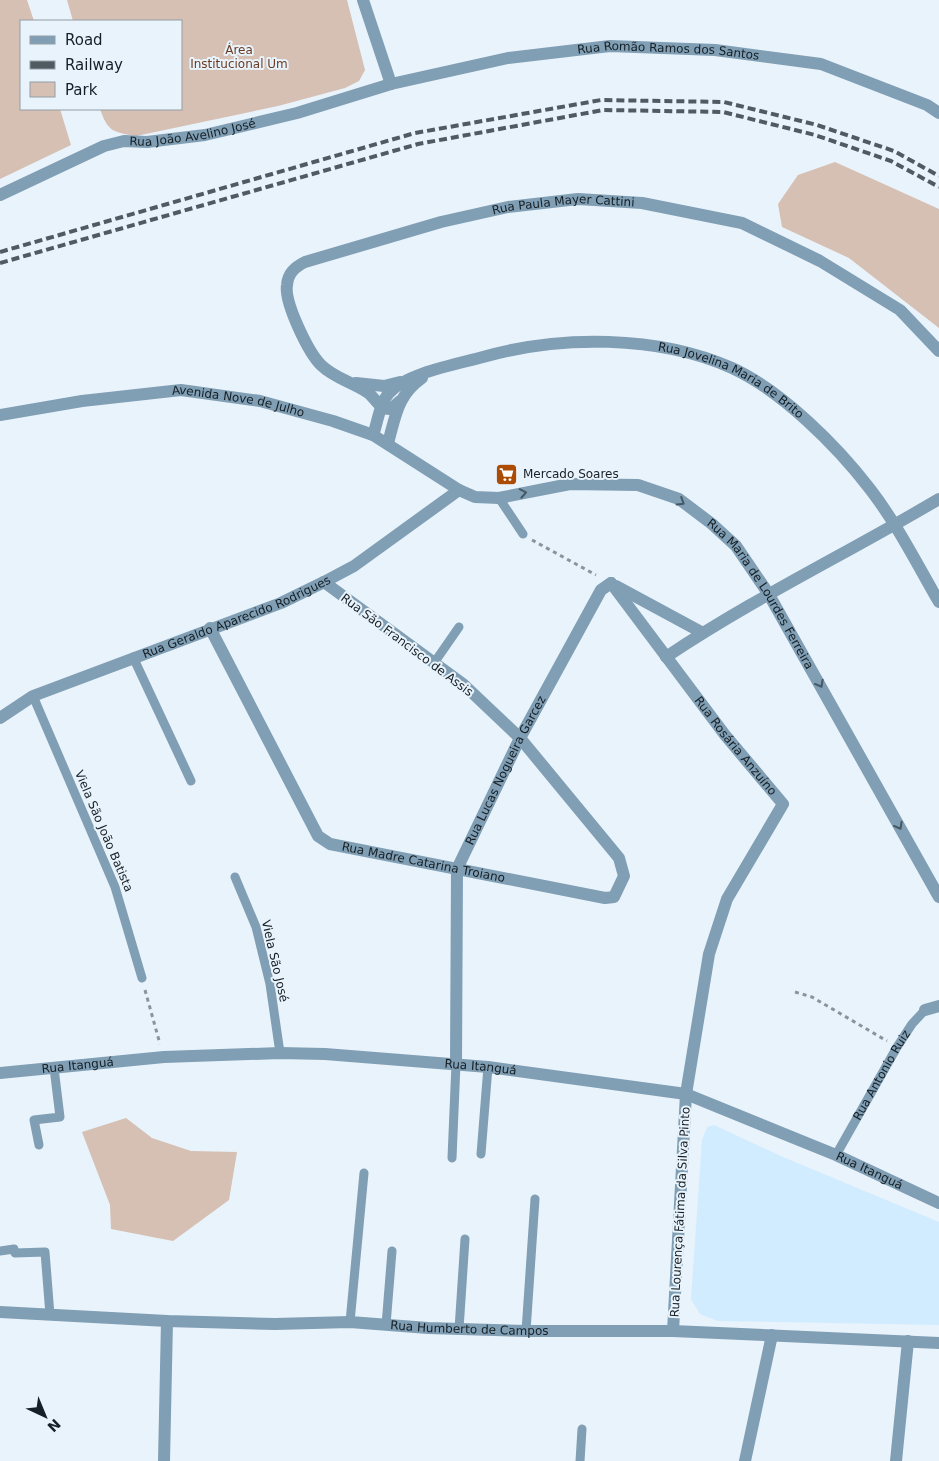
<svg xmlns="http://www.w3.org/2000/svg" width="939" height="1461" font-family="'DejaVu Sans',sans-serif">
<rect width="100%" height="100%" fill="#e9f3fb"/>
<path fill="#d1ecff" d="M714 1125 783 1157 939 1222V1325L718 1321 700 1314 691 1299 702 1140 707 1127Z"/>
<g fill="#d6bfb3">
<path d="M0 0H27L34 21H21V109H60L71 145 0 179Z"/>
<path d="M67 0H347L365 70 359 81 345 88 278 106 136 136C113 132 108 132 100 109H181V21H73Z"/>
<path d="M835 162 939 209V328L849 258 782 227 778 204 798 175Z"/>
<path d="M126 1118 152 1138 191 1151 237 1152 229 1200 173 1241 111 1229 110 1205 82 1132Z"/>
</g>
<g fill="none" stroke-linecap="round" stroke-linejoin="round">
<g stroke="#8a949c" stroke-width="3" stroke-dasharray="4 4" stroke-linecap="butt">
<path d="M532 540 596 575"/>
<path d="M145 990 160 1044"/>
<path d="M795 992 812 997 887 1041"/>
</g>
<g stroke="#809eb4" stroke-width="9">
<path d="M499 498 523 534"/>
<path d="M133 657 191 781"/>
<path d="M434 663 459 627"/>
<path d="M33 696 115 887 142 978"/>
<path d="M235 877 256 927 270 984 280 1053"/>
<path d="M39 1145 34 1120 60 1117 54 1068"/>
<path d="M481 1154 488 1067"/>
<path id="s1" d="M836 1155 897 1047 912 1024 925 1010"/>
<path d="M452 1158 456 1064"/>
<path d="M0 1251 14 1249 15 1253 45 1252 50 1315"/>
<path d="M350 1322 364 1173"/>
<path d="M386 1325 392 1251"/>
<path d="M459 1329 465 1239"/>
<path d="M526 1331 535 1199"/>
<path d="M580 1461 582 1429"/>
</g>
<g stroke="#809eb4" stroke-width="12">
<path d="M363 0 391 84"/>
<path id="s2" d="M0 195 104 146 124 141 147 142 205 135 297 113 391 84 508 58 610 46 715 50 821 64 927 105 939 113"/>
<path d="M356 383 384 386 400 382"/>
<path id="s3" d="M400 401 391 409C379 410 376 398 367 392 352 382 334 378 321 365 308 352 284 302 287 285 288 273 295 267 305 262L441 222 508 207 578 199 642 203 742 223 820 261 900 310 939 351"/>
<path id="s4" d="M0 415 82 401 181 390 260 401 333 421 373 435 459 490 475 497 499 498 570 484 638 485 679 499 712 524 736 546 768 593 939 897"/>
<path id="s5" d="M373 435C378 422 379 404 389 393 406 373 458 364 483 357 560 335 658 335 732 368 782 391 837 446 870 489 897 524 917 564 939 602"/>
<path d="M388 443C396 415 397 396 422 378"/>
<path id="s6" d="M611 583 725 735 783 804 727 899 709 954 686 1094 673 1331"/>
<path d="M616 586 703 633"/>
<path id="s7" d="M210 628 318 836 330 844 605 898 614 897 624 876 619 858 520 738 463 684 324 582"/>
<path d="M666 657C754 598 848 553 939 499"/>
<path id="s8" d="M0 718 33 696 281 603 324 582 354 566 459 490"/>
<path d="M925 1010 939 1006"/>
<path id="s9" d="M456 1064 457 869 520 738 601 590 611 583"/>
<path id="s10" d="M0 1073 164 1057 280 1053 325 1054 488 1067 686 1094 836 1155 939 1203"/>
<path id="s11" d="M0 1312 167 1321 275 1324 350 1322 428 1328 526 1331H673L939 1343"/>
<path d="M164 1461 167 1321"/>
<path d="M745 1461 772 1335"/>
<path d="M896 1461 908 1341"/>
</g>
<g stroke="#505a61" stroke-width="4" stroke-dasharray="8 4" stroke-linecap="butt">
<path d="M0 252 415 133 601 100 724 102 817 125 894 151 939 176"/>
<path d="M0 263 418 144 603 110 723 112 815 135 891 161 939 187"/>
</g>
</g>
<defs><path id="oneway-chevron" d="M-2-3.5L2.5 0L-2 3.5" fill="none" stroke-width="1.6" stroke-linecap="round" stroke-linejoin="round" transform="scale(1.25)"/></defs>
<g stroke="#455865">
<use href="#oneway-chevron" transform="translate(523 493) rotate(-11)"/>
<use href="#oneway-chevron" transform="translate(681 502) rotate(32)"/>
<use href="#oneway-chevron" transform="translate(820 684) rotate(61)"/>
<use href="#oneway-chevron" transform="translate(899 826) rotate(61)"/>
</g>
<defs>
<symbol id="supermarket-square" viewBox="-11 -11 22 22"><rect x="-9" y="-9" width="18" height="18" rx="4" fill="#ac4b04" stroke="#e9f3fb"/><path d="M-6-5.5h2.5l.6 2H6L4.5 2H-2.5L-4.4-4H-6ZM-1.5 3.2a1.3 1.3 0 1 0 .1 0ZM3 3.2a1.3 1.3 0 1 0 .1 0Z" fill="#fff"/></symbol>
</defs>
<g fill-rule="evenodd">
<use href="#supermarket-square" x="494" y="462" width="25" height="25"/>
</g>
<g text-anchor="middle" dominant-baseline="central" stroke-width="4" stroke-linejoin="round" paint-order="stroke">
<g font-size="12" fill="#6a3c24" stroke="#e9f3fb">
<text x="239" y="50">Área<tspan x="239" dy="14">Institucional Um</tspan></text>
</g>
<g font-size="12" fill="#151f25" stroke="#e9f3fb">
<text stroke="none"><textPath href="#s2" startOffset="691">Rua Romão Ramos dos Santos</textPath></text>
<text stroke="none"><textPath href="#s2" startOffset="205">Rua João Avelino José</textPath></text>
<text stroke="none"><textPath href="#s3" startOffset="481">Rua Paula Mayer Cattini</textPath></text>
<text stroke="none"><textPath href="#s5" startOffset="405">Rua Jovelina Maria de Brito</textPath></text>
<text stroke="none"><textPath href="#s4" startOffset="241">Avenida Nove de Julho</textPath></text>
<text stroke="none"><textPath href="#s4" startOffset="835">Rua Maria de Lourdes Ferreira</textPath></text>
<text stroke="none"><textPath href="#s8" startOffset="258">Rua Geraldo Aparecido Rodrigues</textPath></text>
<text transform="translate(407 645) rotate(37)">Rua São Francisco de Assis</text>
<text stroke="none"><textPath href="#s6" startOffset="205">Rua Rosária Anzuíno</textPath></text>
<text stroke="none"><textPath href="#s9" startOffset="305">Rua Lucas Nogueira Garcez</textPath></text>
<text transform="translate(104 831) rotate(67)">Viela São João Batista</text>
<text stroke="none"><textPath href="#s7" startOffset="344">Rua Madre Catarina Troiano</textPath></text>
<text transform="translate(275 961) rotate(77)">Viela São José</text>
<text stroke="none"><textPath href="#s10" startOffset="78">Rua Itanguá</textPath></text>
<text stroke="none"><textPath href="#s10" startOffset="482">Rua Itanguá</textPath></text>
<text stroke="none"><textPath href="#s1" startOffset="92">Rua Antonio Ruiz</textPath></text>
<text stroke="none"><textPath href="#s10" startOffset="888">Rua Itanguá</textPath></text>
<text transform="translate(680 1212) rotate(-87)">Rua Lourença Fátima da Silva Pinto</text>
<text stroke="none"><textPath href="#s11" startOffset="470">Rua Humberto de Campos</textPath></text>
</g>
<g font-size="12" fill="#151f25" stroke="#e9f3fb" text-anchor="start">
<text x="523" y="474">Mercado Soares</text>
</g>
</g>
<rect x="20" y="20" width="162" height="90" fill="#e9f3fb" stroke="#949ea5"/>
<rect x="30" y="36" width="25" height="8" fill="#809eb4" stroke="#949ea5"/>
<text x="65" y="45" font-size="15" fill="#151f25">Road</text>
<rect x="30" y="61" width="25" height="8" fill="#505a61" stroke="#949ea5"/>
<text x="65" y="70" font-size="15" fill="#151f25">Railway</text>
<rect x="30" y="82" width="25" height="15" fill="#d6bfb3" stroke="#949ea5"/>
<text x="65" y="95" font-size="15" fill="#151f25">Park</text>
<g transform="translate(45 1416) rotate(136)" stroke="#e9f3fb" stroke-width="4" paint-order="stroke">
<path d="M0-4L9 19L0 12L-9 19Z" fill="#151f25"/>
<text y="-8" font-size="14" font-weight="bold" text-anchor="middle" fill="#151f25">N</text>
</g>
</svg>
